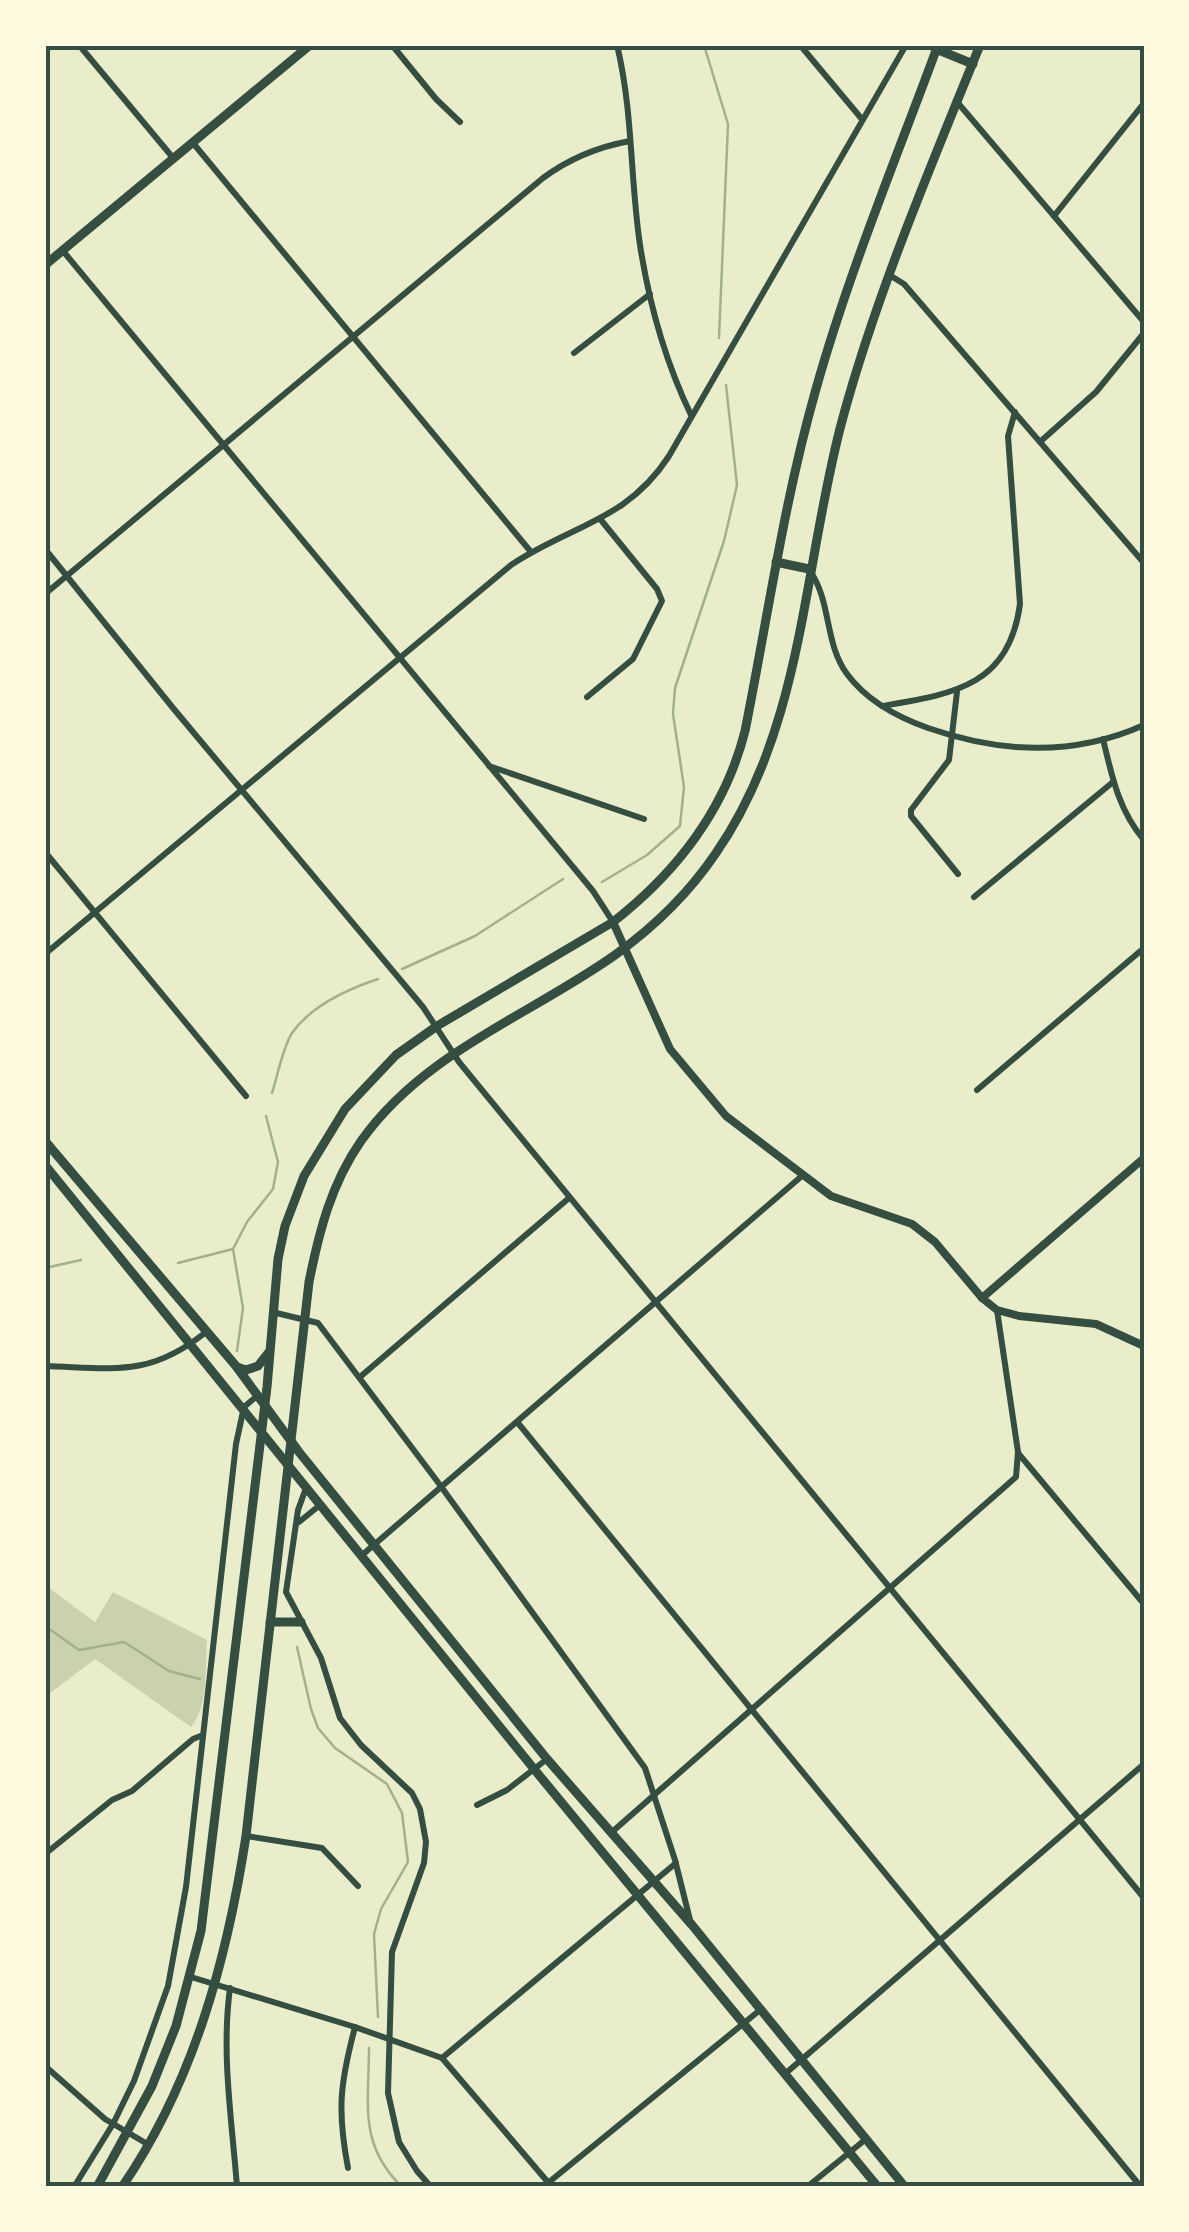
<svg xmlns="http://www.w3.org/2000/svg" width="1189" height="2232" font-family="Inter,sans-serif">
<rect width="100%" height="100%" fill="#e9edc9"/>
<path fill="#cad2ad" d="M45 1585 95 1622 113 1592 207 1640C205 1667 209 1705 191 1727L95 1659 45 1697Z"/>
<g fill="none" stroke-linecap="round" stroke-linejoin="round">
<g stroke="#a3b18a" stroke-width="2.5">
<path d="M704 45 728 124 719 338"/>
<path d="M602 882 647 855 680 826 684 787 673 714 675 688 724 541 737 485 726 385"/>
<path d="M402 969 475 936 563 879"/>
<path d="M272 1093C278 1075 282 1049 292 1033 311 1006 348 989 378 979"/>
<path d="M178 1263 233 1249"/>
<path d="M45 1268 81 1260"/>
<path d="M237 1351 243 1308 233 1249 247 1222 273 1189 278 1162 266 1116"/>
<path d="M45 1626 79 1650 124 1642 169 1671 200 1679"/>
<path d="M297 1647 311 1709 318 1728 335 1748 387 1784 402 1813 408 1862 381 1909 374 1934 378 2017"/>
<path d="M369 2048C369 2104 358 2144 402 2187"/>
</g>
<g stroke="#344e41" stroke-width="6">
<path d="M79 45 174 159"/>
<path d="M392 45 436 99 460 122"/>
<path d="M617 45C633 111 630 178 640 245 649 303 666 363 691 415"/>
<path d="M800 45 861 118"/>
<path d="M923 45 936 49"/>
<path d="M958 103 1144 322"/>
<path d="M193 143 531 552"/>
<path d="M1054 216 1144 103"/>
<path d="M63 251 593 891 613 922"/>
<path d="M891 276 904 284 1144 563"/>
<path d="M574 353 650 294"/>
<path d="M1041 441 1096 392 1144 333"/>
<path d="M45 549 173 708 423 1007 459 1062 1144 1898"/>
<path d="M812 574C831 604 825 644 847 674 867 701 897 717 928 728 1000 753 1073 757 1144 725"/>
<path d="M45 594 543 178C570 158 597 147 630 141"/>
<path d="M957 692 949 760 911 810V816L958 874"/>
<path d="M587 697 633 659 662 601 657 589 601 520"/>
<path d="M882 706C952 694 1009 687 1020 604L1008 436 1015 412"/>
<path d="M1103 739C1112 777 1119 811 1144 840"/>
<path d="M489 766 644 819"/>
<path d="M45 852 246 1096"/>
<path d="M974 897 1113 782"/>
<path d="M45 954 511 565C571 525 627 521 669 456L906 45"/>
<path d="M977 1090 1144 948"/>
<path d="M272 1312 318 1323 437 1481 645 1768 676 1863 442 2058"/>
<path d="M45 1366C113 1368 149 1378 206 1332"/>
<path d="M360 1377 569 1198"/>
<path d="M518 1423 1141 2187"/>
<path d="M1018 1453 1144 1604"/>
<path d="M306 1488 298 1510 286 1592 321 1658 340 1718 361 1745 412 1793 420 1809 426 1842 424 1863 392 1952 388 2093 399 2142 417 2171 431 2187"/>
<path d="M299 1522 320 1505"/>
<path d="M361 1556 803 1175"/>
<path d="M477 1805 507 1790 547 1759"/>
<path d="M612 1832 1016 1477 1018 1452 997 1310"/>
<path d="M246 1836 322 1848 358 1886"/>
<path d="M45 1854 112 1800 132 1791 193 1739 203 1735"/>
<path d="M676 1864 691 1924"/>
<path d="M191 1977 355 2027 442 2058 552 2187"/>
<path d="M230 1988C221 2054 232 2121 237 2187"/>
<path d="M45 2066 105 2119 149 2145"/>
<path d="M786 2073 1144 1764"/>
<path d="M348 2168C337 2110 340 2084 355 2027"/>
<path d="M74 2187 113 2124 134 2081 168 1986 186 1887 236 1444 244 1407 257 1396"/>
<path d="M543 2187 760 2010"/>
<path d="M807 2187 866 2139"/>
</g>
<g stroke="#344e41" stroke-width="8">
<path d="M613 922 670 1049 726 1116 831 1196 912 1224 935 1242 982 1298 997 1310 1019 1316 1096 1324 1144 1346"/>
<path d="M982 1298 1144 1158"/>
</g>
<g stroke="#344e41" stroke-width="9">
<path d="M936 49 973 64"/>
<path d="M45 265 310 45"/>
<path d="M776 562 809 569"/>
<path d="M45 1141 236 1366 299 1452 547 1759 692 1925 905 2187"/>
<path d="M45 1165 534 1769 878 2187"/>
<path d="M237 1367 246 1370 258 1366 269 1352"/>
<path d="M270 1622H301"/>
<path d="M97 2187 152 2086 176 2026 201 1931 267 1387 278 1259 285 1226 304 1176 345 1109 396 1055 437 1026 613 922C677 872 725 810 745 731 768 616 784 501 816 389 849 272 896 159 938 45"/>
<path d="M122 2187C194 2082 227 1959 246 1836L309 1282C319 1232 331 1184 361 1141 424 1052 529 1016 615 955 654 927 689 893 716 853 804 726 803 566 842 421 876 295 931 166 980 45"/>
</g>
</g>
<rect width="1189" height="2232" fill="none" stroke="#fefae0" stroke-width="95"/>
<rect x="48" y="48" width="1094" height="2136" fill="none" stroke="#344e41" stroke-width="4"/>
</svg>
